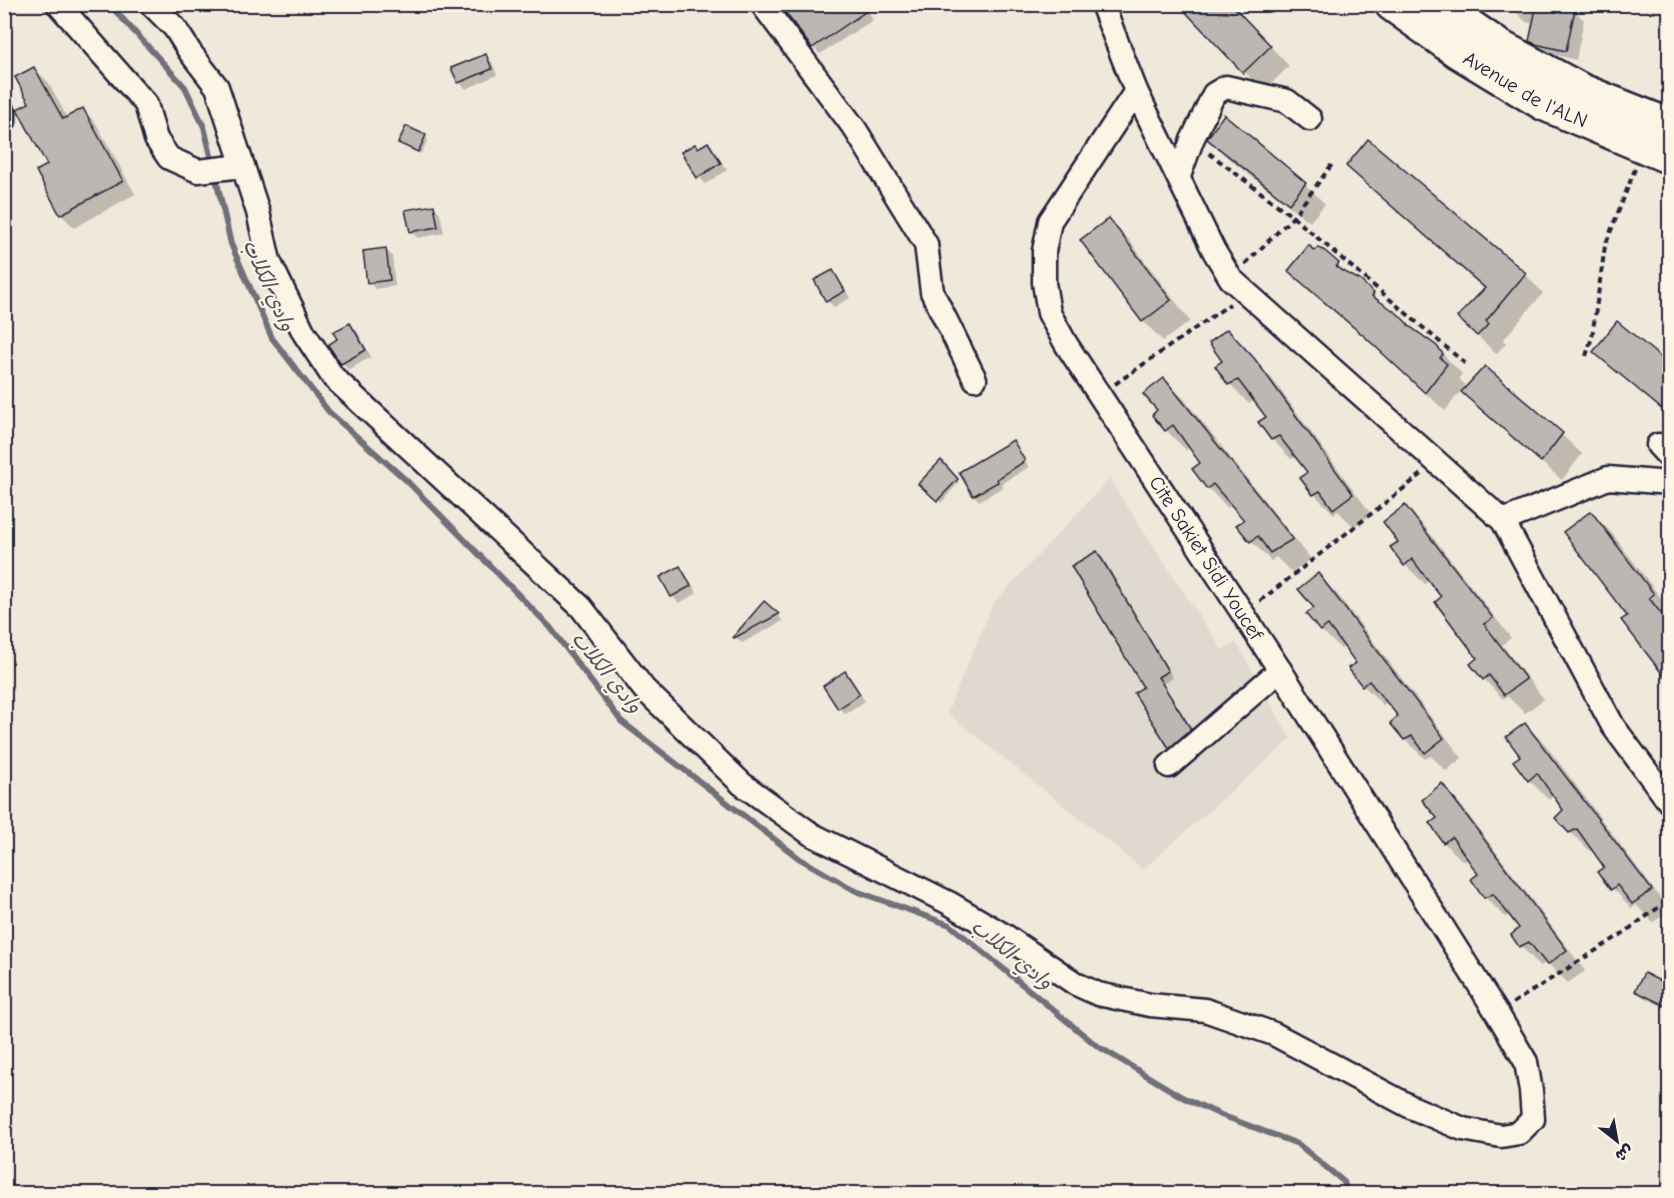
<svg xmlns="http://www.w3.org/2000/svg" width="1674" height="1198" font-family="'Comic Neue','Playpen Sans Arabic',sans-serif">
<rect width="100%" height="100%" fill="#efe8db"/>
<filter id="ink" filterUnits="userSpaceOnUse"><feTurbulence type="fractalNoise" baseFrequency=".0167" numOctaves="2"/><feDisplacementMap in="SourceGraphic" scale="12" xChannelSelector="R" yChannelSelector="G"/><feConvolveMatrix kernelMatrix="1 2 1 2 8 2 1 2 1" color-interpolation-filters="sRGB"/></filter>
<g filter="url(#ink)">
<path fill="#e0d9cf" d="M1109 479 1222 650 1236 642 1291 739 1143 869 947 713 993 604Z"/>
<g fill="#0003">
<path d="M863 4 873 20 820 54 813 47Z"/>
<path d="M1230 4 1289 66 1264 91 1244 71Z"/>
<path d="M1517 4H1579L1577 13 1584 20 1576 60 1541 51 1531 41 1534 24 1526 22 1516 12Z"/>
<path d="M485 55 492 62 497 75 466 89 459 82Z"/>
<path d="M34 68 48 82 68 119 83 110 96 123 135 194 74 228 61 214 31 103Z"/>
<path d="M1224 116 1305 184 1325 204 1310 222 1229 159 1209 139Z"/>
<path d="M425 136 428 139 421 154 400 142Z"/>
<path d="M708 144 727 170 705 184 683 153 699 150Z"/>
<path d="M1348 166 1525 274 1543 293 1503 340 1506 343 1496 354 1459 317 1485 290Z"/>
<path d="M433 206 440 213 444 233 418 238 411 232Z"/>
<path d="M1109 220 1129 240 1190 321 1163 341 1143 321 1083 240Z"/>
<path d="M385 249 392 256 395 286 375 289 369 282Z"/>
<path d="M1325 252 1350 276 1436 347 1462 374 1459 378 1465 385 1445 411 1386 356 1309 291 1290 271 1315 253Z"/>
<path d="M832 272 839 278 850 298 834 307 828 301Z"/>
<path d="M350 324 357 331 371 357 348 370 330 345 339 340Z"/>
<path d="M1246 350 1273 380 1371 514 1354 527 1338 511 1334 514 1314 494 1309 472 1297 456 1291 459 1272 439 1268 417 1255 400 1249 404 1230 384 1217 367Z"/>
<path d="M1595 352 1670 367V417L1615 371Z"/>
<path d="M1485 368 1562 435 1582 454 1562 480 1483 412 1463 392Z"/>
<path d="M1164 380 1184 399 1311 559 1291 572 1276 557 1271 561 1251 541 1239 526 1246 520 1232 504 1228 508 1208 488 1202 464 1190 447 1186 450 1166 430 1159 410Z"/>
<path d="M1012 442 1029 467 1001 484 1003 487 979 501 974 495 961 472Z"/>
<path d="M941 462 959 482 941 503 920 484Z"/>
<path d="M1405 507 1425 527 1511 638 1502 645 1544 699 1525 713 1507 696 1503 699 1484 679 1479 659 1444 597 1430 580 1425 584 1405 565 1400 542Z"/>
<path d="M1591 513 1611 532 1670 610V616L1667 618 1670 621V681L1629 616Z"/>
<path d="M1097 553 1104 560 1173 678 1163 684 1197 736 1176 753 1170 747 1145 687Z"/>
<path d="M680 567 686 574 697 593 679 603 672 596Z"/>
<path d="M1318 575 1338 595 1462 758 1446 771 1431 756 1425 759 1405 739 1400 716 1388 701 1383 705 1363 685 1358 663 1345 646 1341 649 1321 630 1316 608Z"/>
<path d="M778 615 783 621 742 643 735 637Z"/>
<path d="M845 673 865 701 846 714 839 708Z"/>
<path d="M1525 725 1545 744 1670 911 1653 922 1636 905 1632 909 1599 873 1606 868 1594 850 1590 851 1570 832 1565 810 1554 795 1549 800 1529 780 1515 762 1523 757Z"/>
<path d="M1442 785 1461 805 1585 971 1568 983 1547 963 1540 966 1521 946 1513 935 1521 928 1511 915 1505 917 1485 897 1480 874 1469 858 1464 862 1444 843 1432 824 1439 818Z"/>
<path d="M1670 988V1010L1643 997 1637 991Z"/>
</g>
<g fill="none" stroke-linecap="round" stroke-linejoin="round">
<g stroke="#716f79" stroke-width="6">
<path d="M109 4 185 87 204 127 213 164"/>
<path d="M215 174 231 244 272 338 329 412 407 481 550 627 621 721 800 859 856 891 950 925 1096 1045 1182 1097 1221 1115 1298 1144 1344 1182 1348 1194"/>
</g>
</g>
<g fill="#bcb7b3" stroke="#22223b" stroke-width="1.5">
<path d="M779 4H877L812 48Z"/>
<path d="M1178 4H1231L1271 46 1243 73Z"/>
<path d="M1537 4H1567V7L1575 9 1566 51 1535 44 1529 41Z"/>
<path d="M486 54 492 69 458 83 451 68Z"/>
<path d="M34 67 63 119 83 108 123 181 60 215 36 171 47 165 17 109 29 103 15 77Z"/>
<path d="M1224 114 1306 183 1289 204 1207 139Z"/>
<path d="M406 126 426 135 418 152 398 143Z"/>
<path d="M1368 139 1526 273 1486 321 1489 324 1477 336 1457 317 1485 288 1346 166Z"/>
<path d="M708 142 721 163 697 178 681 152 695 144 698 148Z"/>
<path d="M434 205 438 227 410 232 405 210Z"/>
<path d="M1109 218 1171 300 1142 322 1080 240Z"/>
<path d="M1309 245 1314 251 1318 247 1325 251 1339 263 1336 267 1360 280 1374 293 1372 296 1397 313 1408 324V325L1437 346 1443 354 1440 358 1447 364 1425 393 1364 336 1288 271Z"/>
<path d="M386 248 390 280 367 283 363 251Z"/>
<path d="M833 270 845 291 826 302 814 280Z"/>
<path d="M1617 321 1670 365V416L1593 352Z"/>
<path d="M350 323 366 350 341 364 328 345 337 339 333 332Z"/>
<path d="M1227 329 1254 358 1353 494 1333 509 1320 491 1313 495 1300 478 1307 472 1279 436 1271 440 1258 422 1266 417 1238 380 1228 385 1215 366 1222 361 1209 343Z"/>
<path d="M1485 366 1563 433 1541 462 1461 392Z"/>
<path d="M1164 378 1293 539 1270 553 1258 536 1250 542 1236 525 1244 520 1213 484 1207 489 1192 469 1200 463 1173 425 1165 431 1152 415 1157 410 1143 394Z"/>
<path d="M1013 440 1025 461 997 479 998 482 973 496 959 472Z"/>
<path d="M941 460 958 479 937 501 918 484Z"/>
<path d="M1405 505 1493 618 1484 624 1526 679 1504 695 1489 675 1483 680 1470 664 1477 658 1435 602 1441 597 1412 559 1404 566 1390 547 1398 542 1383 522Z"/>
<path d="M1591 511 1654 594 1649 598 1670 625V684L1621 620 1627 616 1563 532Z"/>
<path d="M1097 551 1168 671 1158 677 1191 729 1169 748 1134 693 1143 687 1071 566Z"/>
<path d="M680 566 691 586 671 597 660 577Z"/>
<path d="M1318 573 1444 738 1425 753 1412 736 1404 740 1390 723 1398 716 1369 681 1362 686 1348 668 1356 663 1328 625 1320 631 1306 614 1314 608 1298 589Z"/>
<path d="M764 601 779 614 734 638 733 637Z"/>
<path d="M845 671 860 694 838 709 823 686Z"/>
<path d="M1525 723 1652 890 1632 904 1617 885 1611 890 1597 872 1604 867 1577 829 1569 833 1555 818 1563 810 1537 773 1528 781 1513 761 1520 756 1506 737Z"/>
<path d="M1442 783 1567 950 1547 965 1529 942 1519 947 1511 935 1519 928 1493 894 1484 898 1471 879 1478 874 1452 837 1443 843 1430 823 1437 818 1422 800Z"/>
<path d="M1644 973 1670 986V1008L1635 991Z"/>
</g>
<g fill="none" stroke-linecap="round" stroke-linejoin="round">
<defs>
<g id="minor">
<path d="M58 4 146 104 156 139 169 158 198 171 243 166"/>
<path d="M151 4 175 28 190 52 217 87 258 212 269 261 304 333 333 377 581 607 644 689 742 784 811 834 949 903 1007 937 1076 984 1098 994 1150 1005 1205 1010 1274 1034 1411 1107 1463 1129 1501 1136 1519 1133 1533 1119 1531 1091 1526 1062 1497 1013 1280 670 1066 344 1049 313 1044 283V251L1050 221 1136 91"/>
<path d="M762 4 855 129 926 244 932 292 975 379"/>
<path d="M1102 4 1136 91 1214 251 1231 279 1503 521 1613 726 1670 803"/>
<path d="M4 113V121"/>
<path d="M1179 176 1192 140 1214 94 1226 87 1287 101 1310 119"/>
<path d="M1658 445 1670 458"/>
<path d="M1503 521 1608 478 1670 483"/>
<path d="M1169 766 1280 670"/>
</g>
<g id="primary">
<path id="s1" d="M1392 4 1459 52 1543 103 1670 157"/>
<path d="M1437 4 1498 46 1582 91 1670 126"/>
</g>
</defs>
<use href="#minor" stroke="#22223b" stroke-width="27"/>
<use href="#primary" stroke="#22223b" stroke-width="38"/>
<g stroke="#22223b" stroke-width="4" stroke-dasharray="6 4.5" stroke-linecap="butt">
<path d="M1209 153 1293 217 1467 365"/>
<path d="M1245 264 1293 217 1333 163"/>
<path d="M1586 356 1592 337 1605 246 1635 169"/>
<path d="M1115 384 1230 304"/>
<path d="M1260 601 1422 474"/>
<path d="M1513 1003 1625 932 1670 899"/>
</g>
<use href="#minor" stroke="#fcf5e5" stroke-width="22"/>
<use href="#primary" stroke="#fcf5e5" stroke-width="33"/>
</g>
</g>
<g text-anchor="middle" dominant-baseline="central" stroke-width="4.5" stroke-linejoin="round" paint-order="stroke">
<g font-size="20" fill="#22223b" stroke="#fcf5e5">
<text stroke="none"><textPath href="#s1" startOffset="159">Avenue de l'ALN</textPath></text>
<text transform="translate(1206 558) rotate(57)">Cite Sakiet Sidi Youcef</text>
</g>
<g font-size="21" font-style="italic" fill="#575564" stroke="#fcf5e5">
<text transform="translate(269 285) rotate(66)">وادي الكلاب</text>
<text transform="translate(607 672) rotate(51)">وادي الكلاب</text>
<text transform="translate(1012 954) rotate(39)">وادي الكلاب</text>
</g>
</g>
<rect width="1674" height="1198" fill="none" stroke="#fcf5e5" stroke-width="24"/>
<rect x="12" y="12" width="1650" height="1174" fill="none" stroke="#22223b" stroke-width="2" filter="url(#ink)"/>
<g transform="translate(1617 1141) rotate(149)" stroke="#fcf5e5" stroke-width="4.5" paint-order="stroke">
<path d="M0-4.5L10 22L0 15L-10 22Z" fill="#22223b"/>
<text y="-9" font-size="16" font-weight="bold" text-anchor="middle" fill="#22223b">ش</text>
</g>
</svg>
